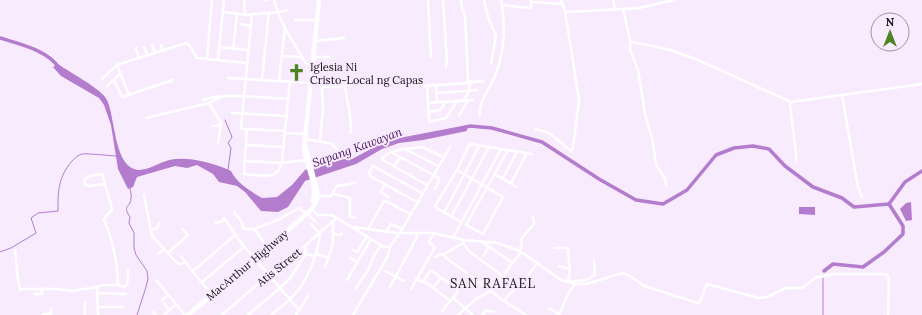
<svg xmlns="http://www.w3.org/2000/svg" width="922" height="315" font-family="Lora,serif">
<rect width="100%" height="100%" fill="#f8ebfe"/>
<g fill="#b47ccd">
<path d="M58 64C69 72 102 89 107 100 115 117 114 162 134 169 144 173 158 163 169 160 189 156 213 163 231 171 237 183 250 191 262 198L277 197 292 185 305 170 315 166 321 160 352 159 384 142 394 139 467 125V131L423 140 399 143 382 149 356 164 305 181 288 207 278 212 261 211 245 192 237 186 219 182 213 174 197 165 187 168 175 166 137 177 133 187 128 189 118 169 111 125 104 105 99 98 61 76 53 67Z"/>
<path d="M911 202 912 220 906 221 900 209 906 203Z"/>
<path d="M799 207H815V215L799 214Z"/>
</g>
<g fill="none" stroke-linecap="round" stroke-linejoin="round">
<g stroke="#b47ccd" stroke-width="1">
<path d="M225 120 232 137 228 143 231 148 228 170"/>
<path d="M130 188C130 191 132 195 131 199 130 208 122 205 130 217L129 223 134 233V248L136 255 147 271 148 279 146 287 137 315"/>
<path d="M0 252 11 248 36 233 31 218 38 213 58 211C58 190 58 178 72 161 75 158 78 155 82 154 85 153 113 156 116 156"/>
<path d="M823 278V280"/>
<path d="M823 315V281"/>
</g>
<g stroke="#b47ccd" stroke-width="3.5">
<path d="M0 38C19 44 48 50 59 68"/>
<path d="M463 128 470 126 492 128 542 142 599 179 636 200 663 204 687 190 716 155 734 148 753 146 769 149 785 166 813 187 842 198 854 207 889 204 905 182 922 171"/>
<path d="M824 271 833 264 863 267 884 252 903 234V226L889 204"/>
</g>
<g stroke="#fff" stroke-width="2.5">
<path d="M244 0 245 15"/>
<path d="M266 0H267"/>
<path d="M274 0C280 23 294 43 306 64L312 65"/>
<path d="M428 0 431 57"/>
<path d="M443 0 447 61 446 67"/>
<path d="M461 0 462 8 465 16 468 81"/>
<path d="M484 0 488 17 496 36 491 63"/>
<path d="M561 0 565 11 569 12 639 8 674 0"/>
<path d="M613 0 615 9"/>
<path d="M531 2 562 4"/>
<path d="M502 5 529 8H531V0"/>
<path d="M623 9 630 40 632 42 667 49 696 59 791 102 922 84"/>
<path d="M223 12 247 15 277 12"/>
<path d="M278 12 287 10"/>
<path d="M252 14 241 128 243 129 285 131"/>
<path d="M295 20H316"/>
<path d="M241 24 251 26"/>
<path d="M630 40V50L638 70 645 114 653 142 656 165 665 178 666 186"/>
<path d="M316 41 344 38"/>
<path d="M152 45 155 53"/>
<path d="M161 45 163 50"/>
<path d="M144 47 147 55"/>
<path d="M219 47 248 50"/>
<path d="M136 48 139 58"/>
<path d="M233 49 237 14"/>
<path d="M282 56 302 57"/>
<path d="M314 57H330"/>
<path d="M207 59 212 0"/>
<path d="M218 60 224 0"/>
<path d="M117 65 129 95"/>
<path d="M228 78 311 83"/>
<path d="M102 79 117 65 186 43 189 45 197 58 247 63"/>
<path d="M262 79 269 12"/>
<path d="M114 80 122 97 173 80"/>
<path d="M279 80 285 27"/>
<path d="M469 80 471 82 470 84 467 83Z"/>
<path d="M471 82 483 81"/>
<path d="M427 85 429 122 446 118 457 101"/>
<path d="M436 85 437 102"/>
<path d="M107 86 120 74"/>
<path d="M424 86 467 83"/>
<path d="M322 87 344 86 345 87 350 115 351 133"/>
<path d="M437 93 477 90"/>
<path d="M842 95 858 187 862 197"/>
<path d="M202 100 220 96"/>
<path d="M464 100 469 91 470 84"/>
<path d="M791 102 790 105 796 153V160"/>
<path d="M209 103 221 123 218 143"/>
<path d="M428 103 473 100"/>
<path d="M429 112 440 110 446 102"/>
<path d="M232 113 287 116"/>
<path d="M459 116 468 100"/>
<path d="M480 116C478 101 490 89 495 76 505 51 506 26 501 0"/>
<path d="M146 118 209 103 224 96H243L289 99"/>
<path d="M213 126 221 125"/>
<path d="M247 129 244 174C257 175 280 181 281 163"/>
<path d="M536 129 549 133 571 151 573 148 579 100 565 11"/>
<path d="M285 133 305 134"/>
<path d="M305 139 333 144 335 148 339 150"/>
<path d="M320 141 323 108 321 77"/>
<path d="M246 145 284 147"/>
<path d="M405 149 438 166"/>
<path d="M391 152 404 149 422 147 443 157"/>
<path d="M244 161 281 163 306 160"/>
<path d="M282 162 290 81"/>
<path d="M394 167 400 157"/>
<path d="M457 170C472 179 488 188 503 197L483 234 466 225 508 150"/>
<path d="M494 174 517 187"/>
<path d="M503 178 517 152"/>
<path d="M511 183 527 153"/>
<path d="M385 184 381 192 388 197"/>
<path d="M427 185 383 160 382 158 391 152 439 178V180L435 189"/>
<path d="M334 194 350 198V216L355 218"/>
<path d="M144 195 152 236 178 264H181L185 262 212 295"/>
<path d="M317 196H331L337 186 355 183"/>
<path d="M417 202 370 176 369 172 373 166 422 193"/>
<path d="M312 209 317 215H332L384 247H390"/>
<path d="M234 212 241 221 244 229H254"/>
<path d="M444 213 479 146"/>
<path d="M308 214 315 221"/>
<path d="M451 217 489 147"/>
<path d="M224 218 242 244 299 310"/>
<path d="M461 222 437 208 435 206 457 170 469 145 471 144 532 154"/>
<path d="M216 223 226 220"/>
<path d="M311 224 319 233"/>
<path d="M352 227 397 233H432L464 240 498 243 520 251 561 280 576 284H587L622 273 630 276 644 286 698 303 700 302 707 284 759 298 767 297 786 288H802L815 278 833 274H882L887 275 889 278 888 315"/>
<path d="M368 229 384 201 388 202 410 214"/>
<path d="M151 230 157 228 159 223"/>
<path d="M386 232 391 224 402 229"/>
<path d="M334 234 340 235 342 233"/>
<path d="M453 238 501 149"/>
<path d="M464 240 463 243 446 253 444 255 445 257 504 301 511 293 518 287 538 263"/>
<path d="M482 242 513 263"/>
<path d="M463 243 470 252 503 276"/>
<path d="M268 248 254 229 280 219 299 208 306 213"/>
<path d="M555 248H567L568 249 570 270 568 282"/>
<path d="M15 250 18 280 20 289H58L71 291 97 287"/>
<path d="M298 250 315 257"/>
<path d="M353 250 357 252 367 236"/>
<path d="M520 251 522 243 521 239 534 224 533 217"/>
<path d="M168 253 188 235 183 229"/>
<path d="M158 254 164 249"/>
<path d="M316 254 329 258"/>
<path d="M484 255 489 246"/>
<path d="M181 256 185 262"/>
<path d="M436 257 440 254 444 255"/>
<path d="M350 258 358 262"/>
<path d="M559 266 570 269"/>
<path d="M325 267 333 244V222"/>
<path d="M193 271 235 235"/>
<path d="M385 271 404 281"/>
<path d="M271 278C281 271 293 265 295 253"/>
<path d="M416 279 430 285 450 301"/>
<path d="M347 280 371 239"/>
<path d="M157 281 185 315"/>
<path d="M202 282 244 247"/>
<path d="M423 282 430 271H432L457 289 458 291 453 298"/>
<path d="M569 282 586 280 595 275 594 260"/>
<path d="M117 285 125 287C129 282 128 277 128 271"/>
<path d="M390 287 417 237V233"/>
<path d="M356 288 368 270 374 256 381 245"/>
<path d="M433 288 441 278"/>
<path d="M411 289 434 249V246L429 242 434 233"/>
<path d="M97 293 126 294"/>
<path d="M35 294H42V288"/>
<path d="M162 300 168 295"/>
<path d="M504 301 526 315"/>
<path d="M85 302V315"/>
<path d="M164 303 169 310"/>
<path d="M97 307H123"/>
<path d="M549 308 559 314"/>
<path d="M442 311 453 298 473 315"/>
<path d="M153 312 156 315"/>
<path d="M43 314H51"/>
<path d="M51 315V308"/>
<path d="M98 315 97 287C103 283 112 287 118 284 117 262 113 240 104 220L106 216 112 210 111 205 102 174 89 176 84 180 85 184 89 186 105 184"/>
<path d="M164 315 176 304"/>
<path d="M222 315 281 264 305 246 319 233 337 218"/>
<path d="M248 315 280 288 291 277 306 253 305 246"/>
<path d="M271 315C278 309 286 304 292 297 308 281 318 254 320 233"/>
<path d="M296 315 308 296"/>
<path d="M353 315 388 256 390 246 400 233 450 147"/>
<path d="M458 315 476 299 491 291 521 252"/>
<path d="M482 315 487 310 494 312"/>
<path d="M559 315 568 294 575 284"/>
</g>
<g stroke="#fff" stroke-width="4.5">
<path d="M313 201C318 185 306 166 304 149L319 0"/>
<path d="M188 315 268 248 312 209 317 200V191L306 148 305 146"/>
</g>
</g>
<defs>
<symbol id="church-bare" viewBox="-9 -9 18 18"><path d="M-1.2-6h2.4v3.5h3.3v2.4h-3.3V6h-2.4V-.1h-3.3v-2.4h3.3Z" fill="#4b8420" stroke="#f8ebfe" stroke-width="2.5" paint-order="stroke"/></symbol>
</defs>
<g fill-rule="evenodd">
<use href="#church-bare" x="284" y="60" width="25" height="25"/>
</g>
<g text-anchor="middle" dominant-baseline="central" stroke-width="4" stroke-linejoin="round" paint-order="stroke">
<g font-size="11" fill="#130e16" stroke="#f8ebfe" text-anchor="start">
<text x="310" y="67">Iglesia Ni<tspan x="310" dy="13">Cristo-Local ng Capas</tspan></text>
</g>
<g font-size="11" fill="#130e16" stroke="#f8ebfe">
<text transform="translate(247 265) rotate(-40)">MacArthur Highway</text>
<text transform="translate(279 267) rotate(-39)">Atis Street</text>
</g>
<g font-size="12" font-style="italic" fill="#48135c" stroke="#f8ebfe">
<text transform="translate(357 147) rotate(-20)">Sapang Kawayan</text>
</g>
<g font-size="13" letter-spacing="1" fill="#130e16" stroke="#f8ebfe">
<text x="493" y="283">SAN RAFAEL</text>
</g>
</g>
<g transform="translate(890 32)"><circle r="19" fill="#f8ebfe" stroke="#9c93a1"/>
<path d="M0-3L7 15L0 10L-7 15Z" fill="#4b8420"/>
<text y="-6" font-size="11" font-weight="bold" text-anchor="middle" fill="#130e16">N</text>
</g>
</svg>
